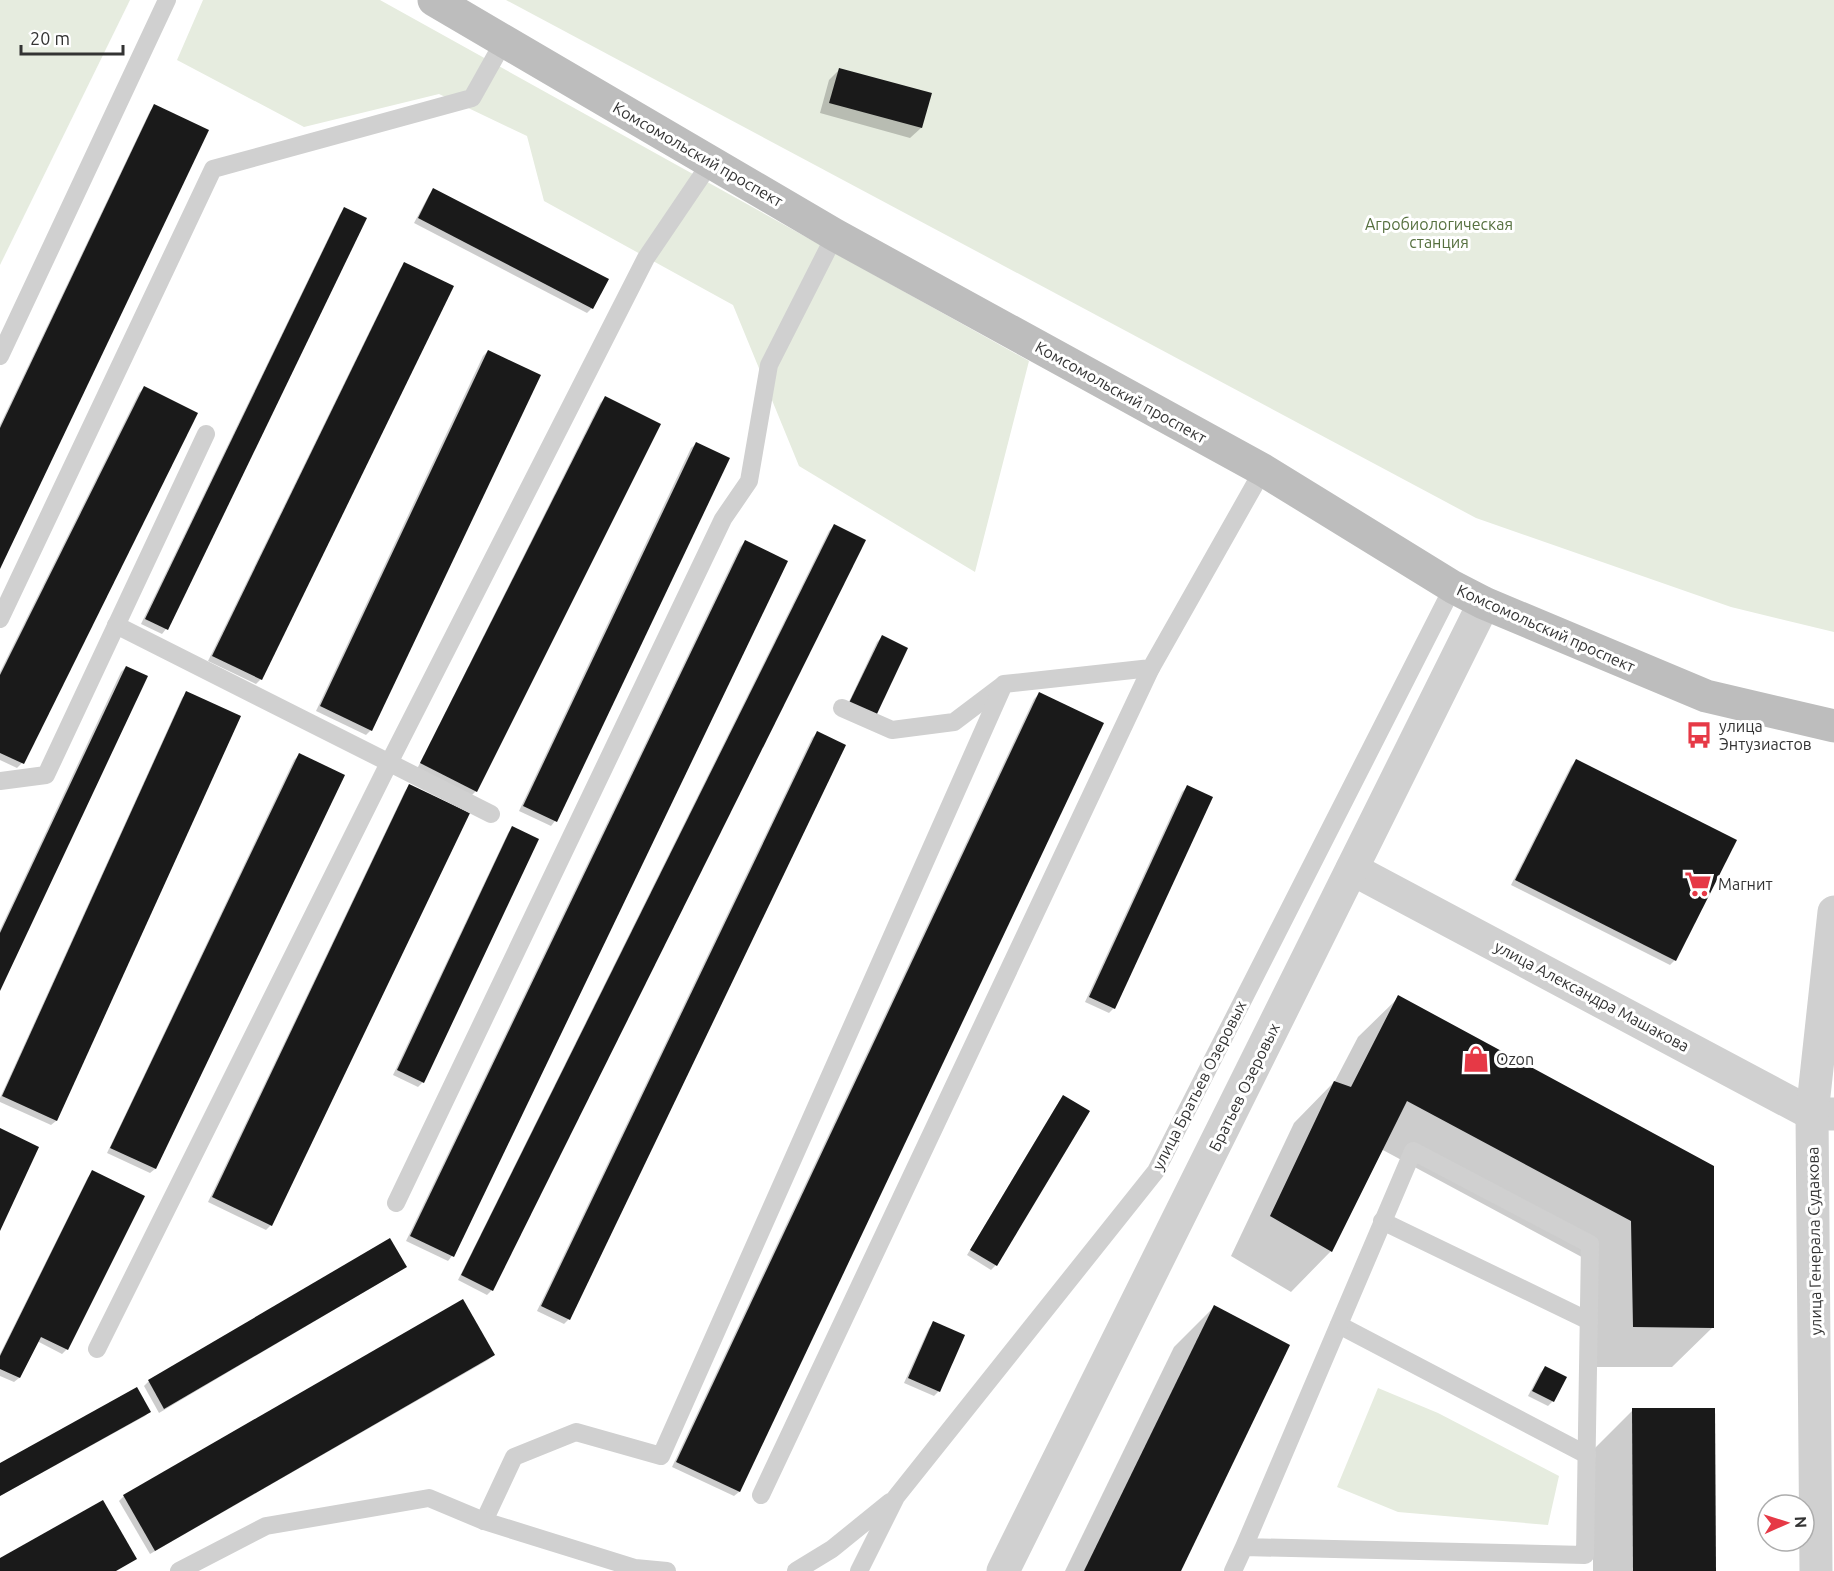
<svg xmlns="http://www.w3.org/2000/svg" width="1834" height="1571" font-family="Ubuntu,sans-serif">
<rect width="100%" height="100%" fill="#fff"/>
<g fill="#e6ecdf">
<path d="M0 0H130L0 265Z"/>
<path d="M203 0H380L1029 361 975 572 799 466 733 305 544 201 527 136 439 94 304 127 177 60Z"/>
<path d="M506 0H1834V632L1731 607 1476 518Z"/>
<path d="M1378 1388 1438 1413 1559 1476 1548 1525 1398 1512 1337 1487Z"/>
</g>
<g fill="#0003">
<path d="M840 69 930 94 921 128 910 138 820 113 829 80Z"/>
<path d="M155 106 0 566V425L150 111Z"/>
<path d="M434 190 592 308 587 313 414 223 429 195Z"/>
<path d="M345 209 166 629 162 634 141 624 340 214Z"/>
<path d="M405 264 261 679 256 684 208 661 400 269Z"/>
<path d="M488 351 371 730 366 735 316 711 483 356Z"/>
<path d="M144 388 196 414 22 763 17 768 0 760V672L139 393Z"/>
<path d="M605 398 476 791 471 796 417 769 600 403Z"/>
<path d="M696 444 555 821 551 826 519 811 691 448Z"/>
<path d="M834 526 492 1290 487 1295 458 1280 829 531Z"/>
<path d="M745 542 452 1256 448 1261 406 1241 740 547Z"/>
<path d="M882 637 875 715 846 708 877 642Z"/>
<path d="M126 667 0 988V930L121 672Z"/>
<path d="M187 693 239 717 56 1121 51 1125 0 1102V1098L182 698Z"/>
<path d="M1039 694 1102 724 739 1492 734 1496 672 1467 1034 699Z"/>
<path d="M817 733 569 1319 564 1324 537 1311 812 738Z"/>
<path d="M299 755 155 1169 150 1173 107 1153 294 760Z"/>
<path d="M1576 761 1675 960 1670 965 1511 885 1571 766Z"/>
<path d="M409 786 271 1225 266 1230 208 1202 405 791Z"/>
<path d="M1187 787 1114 1008 1109 1013 1085 1002 1182 792Z"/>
<path d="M512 828 423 1082 418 1087 393 1075 508 833Z"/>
<path d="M1399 997 1712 1167 1713 1327 1672 1367H1594L1591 1262 1381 1149 1331 1251 1291 1292 1231 1256 1294 1123 1335 1081 1358 1037Z"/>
<path d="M1063 1097 996 1265 991 1270 967 1255 1059 1102Z"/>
<path d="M93 1172 67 1349 62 1354 37 1341 19 1378 14 1382 0 1376V1354L88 1177Z"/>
<path d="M390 1240 405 1266 400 1271 159 1413 144 1386 148 1382Z"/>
<path d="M1214 1307 1179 1571H1065L1174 1347Z"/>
<path d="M934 1323 939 1391 934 1396 904 1383 929 1328Z"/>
<path d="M493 1355 488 1360 150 1554 119 1501 124 1496Z"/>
<path d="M1545 1368 1565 1378 1553 1401 1548 1406 1528 1396 1540 1373Z"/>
<path d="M1633 1410 1714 1571H1593V1450Z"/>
<path d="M150 1411 145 1416 0 1496V1464Z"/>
</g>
<g fill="#1a1a1a">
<path d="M839 68 932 93 922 128 829 103Z"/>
<path d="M154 104 209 130 0 569V428Z"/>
<path d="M433 188 609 279 593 309 418 218Z"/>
<path d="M344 207 367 218 168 630 145 619Z"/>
<path d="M404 262 454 286 262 680 212 656Z"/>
<path d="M488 350 541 375 372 731 320 706Z"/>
<path d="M144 386 198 413 24 764 0 753V675Z"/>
<path d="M605 396 661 424 477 792 420 763Z"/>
<path d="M696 442 730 458 557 822 523 806Z"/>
<path d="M834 524 866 540 493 1291 461 1275Z"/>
<path d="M745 540 788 561 454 1257 410 1236Z"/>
<path d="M882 635 908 648 876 716 849 703Z"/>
<path d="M126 666 148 676 0 991V933Z"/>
<path d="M186 691 241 716 57 1121 2 1096Z"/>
<path d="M1039 692 1104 723 740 1492 676 1462Z"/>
<path d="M817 731 846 745 570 1320 541 1306Z"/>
<path d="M299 753 345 775 156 1169 110 1148Z"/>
<path d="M1576 759 1737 840 1676 961 1515 880Z"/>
<path d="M409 784 470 813 272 1226 212 1197Z"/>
<path d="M1187 785 1213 797 1115 1009 1089 997Z"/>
<path d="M512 826 539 839 424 1083 397 1070Z"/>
<path d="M1398 995 1714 1166V1328L1633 1327 1631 1221 1407 1101 1332 1252 1270 1216 1334 1081 1351 1087Z"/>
<path d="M1063 1095 1090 1111 997 1266 970 1250Z"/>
<path d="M0 1128 39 1147 0 1231Z"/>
<path d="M92 1170 145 1196 68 1350 41 1337 20 1378 0 1369V1356Z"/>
<path d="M390 1238 407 1267 164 1409 148 1380Z"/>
<path d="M463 1299 495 1355 155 1551 123 1495Z"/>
<path d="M1214 1305 1290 1345 1181 1571H1084Z"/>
<path d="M933 1321 965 1335 940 1392 908 1378Z"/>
<path d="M1545 1366 1567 1377 1554 1402 1532 1391Z"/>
<path d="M137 1387 151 1412 0 1496V1463Z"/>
<path d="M1632 1408H1715L1716 1571H1633Z"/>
<path d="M103 1500 137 1559 116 1571H0V1558Z"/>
</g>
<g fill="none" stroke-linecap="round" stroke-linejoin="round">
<g stroke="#d0d0d0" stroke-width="18">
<path d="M0 356 167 0"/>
<path d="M0 619 213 169 472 98 504 41"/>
<path d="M116 625 491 814"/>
<path d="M842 708 892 730 954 722 1003 685"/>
<path d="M0 781 46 775 206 434"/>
<path d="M396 1203 723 519 749 481 769 365 835 235"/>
<path d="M1382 1221 1589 1321"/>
<path d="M1339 1325 1587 1455"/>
<path d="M97 1349 389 763 646 258 711 162"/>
<path d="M761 1495 1151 668"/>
<path d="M484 1521 514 1457 576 1432 661 1456 1004 684 1151 668 1263 470"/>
<path d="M179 1571 266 1526 429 1498 484 1521 635 1568 667 1571"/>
<path d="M796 1571 832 1549 890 1502"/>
<path d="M859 1571 896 1497 1156 1171 1453 587"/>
<path d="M1233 1571 1244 1547 1585 1555 1590 1244 1413 1151 1244 1547"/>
</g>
<g stroke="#d0d0d0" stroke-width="33">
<path d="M1352 869 1812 1114H1832"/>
<path d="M1003 1571 1484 603"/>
<path d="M1816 1571 1812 1114 1834 912"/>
</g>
<path stroke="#bdbdbd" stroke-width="33" d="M434 0 835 235 1263 470 1453 587 1484 603 1706 696 1834 726"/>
</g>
<defs>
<symbol id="bus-bare" viewBox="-9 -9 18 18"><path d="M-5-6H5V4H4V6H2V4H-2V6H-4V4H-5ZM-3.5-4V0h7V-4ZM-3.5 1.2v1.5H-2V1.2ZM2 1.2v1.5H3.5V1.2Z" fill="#e63946" stroke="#fff" stroke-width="2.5" paint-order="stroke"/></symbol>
<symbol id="supermarket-bare" viewBox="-9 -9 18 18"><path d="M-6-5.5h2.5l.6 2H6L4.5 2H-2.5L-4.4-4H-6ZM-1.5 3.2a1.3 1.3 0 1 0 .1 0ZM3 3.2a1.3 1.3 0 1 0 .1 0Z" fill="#e63946" stroke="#fff" stroke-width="2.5" paint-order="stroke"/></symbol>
<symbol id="shop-bare" viewBox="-9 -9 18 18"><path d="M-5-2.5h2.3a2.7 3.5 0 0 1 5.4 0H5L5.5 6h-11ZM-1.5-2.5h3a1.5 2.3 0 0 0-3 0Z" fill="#e63946" stroke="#fff" stroke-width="2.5" paint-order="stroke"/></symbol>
</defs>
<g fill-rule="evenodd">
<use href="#bus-bare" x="1680" y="716" width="38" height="38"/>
<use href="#supermarket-bare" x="1679" y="865" width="38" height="38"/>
<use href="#shop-bare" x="1457" y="1040" width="38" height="38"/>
</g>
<g text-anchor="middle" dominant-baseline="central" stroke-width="6" stroke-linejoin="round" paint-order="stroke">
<g font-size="16" fill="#333" stroke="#fff">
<text transform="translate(698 154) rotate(30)">Комсомольский проспект</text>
<text transform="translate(1121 392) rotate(29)">Комсомольский проспект</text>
<text transform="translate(1546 628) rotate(24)">Комсомольский проспект</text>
<text transform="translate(1592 996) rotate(28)">улица Александра Машакова</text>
<text transform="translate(1199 1085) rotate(-63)">улица Братьев Озеровых</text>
<text transform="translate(1244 1087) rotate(-64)">Братьев Озеровых</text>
<text transform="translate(1814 1241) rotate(-91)">улица Генерала Судакова</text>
</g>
<g font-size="16" fill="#56703f" stroke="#fff">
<text x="1439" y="224">Агробиологическая<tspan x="1439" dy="18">станция</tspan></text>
</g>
<g font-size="16" fill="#333" stroke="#fff" text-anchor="start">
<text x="1719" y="726">улица<tspan x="1719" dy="18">Энтузиастов</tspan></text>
<text x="1718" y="884">Магнит</text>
<text x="1496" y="1059">Ozon</text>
</g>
</g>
<g transform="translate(1786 1523) rotate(87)"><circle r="28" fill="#ffffff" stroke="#adadad" stroke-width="1.5"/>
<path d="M0-4.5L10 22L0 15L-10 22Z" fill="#e63946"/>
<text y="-9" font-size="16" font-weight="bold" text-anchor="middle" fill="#333333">N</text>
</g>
<path d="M21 45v9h102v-9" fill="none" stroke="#333333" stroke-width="3"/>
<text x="30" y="45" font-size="18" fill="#333333" stroke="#ffffff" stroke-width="4.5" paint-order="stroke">20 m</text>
</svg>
